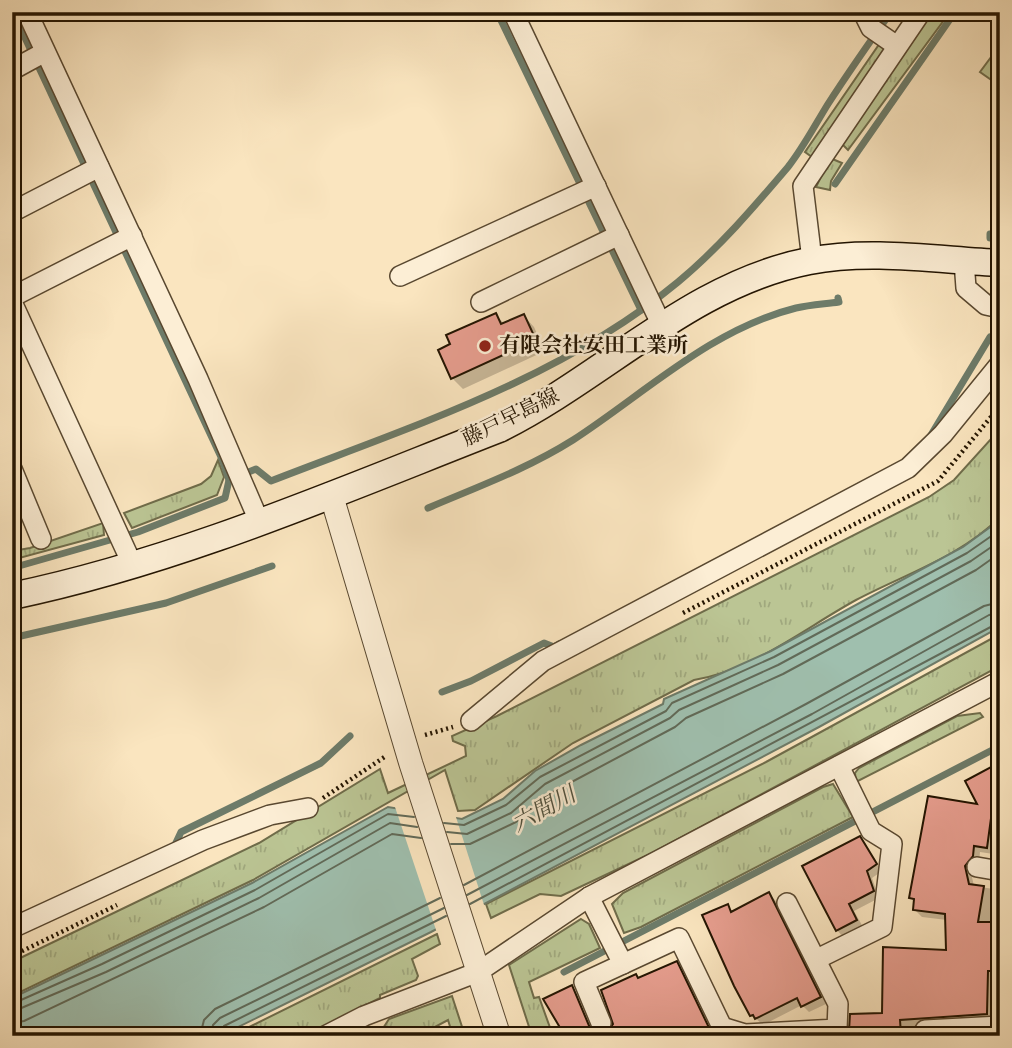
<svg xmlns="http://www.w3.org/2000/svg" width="1012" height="1048" font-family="'IM FELL English','Noto Serif JP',serif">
<defs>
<pattern id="grass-tufts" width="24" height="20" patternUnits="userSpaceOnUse" patternTransform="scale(1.75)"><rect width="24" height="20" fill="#bbc594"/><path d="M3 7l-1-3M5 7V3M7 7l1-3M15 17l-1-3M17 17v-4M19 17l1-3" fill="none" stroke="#a0a87e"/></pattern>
</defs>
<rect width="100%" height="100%" fill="#fae5bf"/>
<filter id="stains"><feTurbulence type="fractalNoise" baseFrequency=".00286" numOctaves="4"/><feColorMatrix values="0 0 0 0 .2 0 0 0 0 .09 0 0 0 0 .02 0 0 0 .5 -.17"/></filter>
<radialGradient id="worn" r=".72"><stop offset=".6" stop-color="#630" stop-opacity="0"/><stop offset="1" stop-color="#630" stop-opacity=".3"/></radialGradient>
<g fill="url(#grass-tufts)" stroke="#6f6c4a" stroke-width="2">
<path d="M932 12H950L848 150 842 144 844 138Z"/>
<path d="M880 43 886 51 812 157 805 152Z"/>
<path d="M830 158 842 163 831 181 830 190 816 187Z"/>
<path d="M1000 429V517C962 556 903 575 856 600 805 628 752 671 694 680L573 743 475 810 458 811 445 770 253 880 12 996V962L259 843 380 769 388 793 466 756 465 746 453 741 452 736 497 716 929 497 954 480Z"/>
<path d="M218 460 224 477 217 495 132 528 124 513 201 484 211 476Z"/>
<path d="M103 523 104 535 12 560V551L30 548Z"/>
<path d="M1000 634V666L654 852 561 896 540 894 491 918 486 904 766 762Z"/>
<path d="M980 713 983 717 856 782 855 773 859 768 957 716Z"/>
<path d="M833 784 853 817 641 927 624 933 612 904 623 893 823 787Z"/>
<path d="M581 919 589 924 600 948 529 982 534 998 539 997 553 1036H532L509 965Z"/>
<path d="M437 934 440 944 412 959 418 976 416 980 380 995V998L304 1036H231Z"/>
<path d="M452 996 465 1036H453L448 1020 418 1036H378L389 1019Z"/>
</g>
<path fill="#bbc594" stroke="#6f6c4a" stroke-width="2" d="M1000 45V86L980 72Z"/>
<path fill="#9fbfae" stroke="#6d7b69" stroke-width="2" d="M1000 520V627L819 727 431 932 220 1036H12V998L252 883 388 807 462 819 503 799 535 771 581 745 663 704 664 699 771 651 963 547Z"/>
<path fill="#fae5bf" d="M394 804 455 814 485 908 437 933Z"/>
<g fill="#0003">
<path d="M495 315 505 324 524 316 534 327 545 351 463 389 452 378Z"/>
<path d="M1000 763V810L995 812 1000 813V855L980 852 979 863 971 873 974 886 1000 890V986H995L994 1021 920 1036H864L863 1015H884L947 951V920L922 917 915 910 916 903 911 898 981 806 968 782Z"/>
<path d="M859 838 882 871 872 878 879 898 854 911 863 927 843 937 837 930Z"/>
<path d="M769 894 776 901 826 1004 809 1012 802 1005 763 1025 752 1015 727 906 734 913Z"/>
<path d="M676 964 683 970 717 1036H663L639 980Z"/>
<path d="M572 987 578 994 595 1034 562 1027 555 1020 545 1000Z"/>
</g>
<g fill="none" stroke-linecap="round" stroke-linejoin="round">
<g stroke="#616a58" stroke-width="2">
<path d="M444 823 464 825 506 805 540 777 666 711 672 703 774 657 967 553 1000 530"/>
<path d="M447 832 467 834 511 813 545 784 670 718 679 710 778 665 971 561 1000 541"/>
<path d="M451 844H470L516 822 551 793 675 727 686 718 783 674 976 570 1000 553"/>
<path d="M464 885 806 704 984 606 1000 602"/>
<path d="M467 895 812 714 989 615 1000 613"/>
<path d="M470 904 1000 622"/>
<path d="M12 1004 102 964 255 890 388 814 414 817"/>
<path d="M12 1012 106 972 259 898 390 823 417 827"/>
<path d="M12 1023 24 1021 264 907 392 834 421 838"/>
<path d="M200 1036 204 1020 215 1009 440 898"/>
<path d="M211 1036 213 1025 220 1018 444 908"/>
<path d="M219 1036 224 1026 446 916"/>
</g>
<g stroke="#6d7b69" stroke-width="7">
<path d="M13 12 222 459 229 480"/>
<path d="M497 12 641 310"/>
<path d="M835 184 955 12"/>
<path d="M990 238V234L1000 233"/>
<path d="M931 435 990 337"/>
<path d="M428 508C477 487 527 469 573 440 644 394 711 329 796 308 810 305 825 304 839 302L838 298"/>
<path d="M12 568 138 532 225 498 229 480 256 469 271 481C410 427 561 379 678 282 719 248 754 207 788 167 803 148 815 125 828 104 848 73 869 43 891 12"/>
<path d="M12 638 166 603 272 566"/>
<path d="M442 692 471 681 544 643 554 647 559 644"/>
<path d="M174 847 181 832 321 763 350 736"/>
<path d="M564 972 1000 746"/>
</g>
</g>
<g fill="#e69d8e" stroke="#231401" stroke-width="2">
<path d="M496 313 501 324 524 314 536 340 451 379 438 350 450 344 446 335Z"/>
<path d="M991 767 1000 783V793L994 796 987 848 974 846 973 856 965 866 969 884 984 886 978 922H1000V971H988L987 1014 900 1020 901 1035 849 1031 850 1014 882 1013 883 947 946 950 945 914 913 910 914 899 909 898 928 796 977 804 965 781Z"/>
<path d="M860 836 877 864 867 871 874 891 849 904 857 920 836 931 802 866Z"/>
<path d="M769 892 821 997 801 1007 797 998 755 1019 753 1015 750 1016 734 986 702 915 728 904 731 912Z"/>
<path d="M677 961 713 1036H565L543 999 572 985 590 1028 599 1035 605 1034 613 1024 601 990 636 974 638 978Z"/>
</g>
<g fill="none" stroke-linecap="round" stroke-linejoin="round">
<defs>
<g id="minor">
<path d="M27 12 198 379 259 521"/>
<path d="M513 12 663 328"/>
<path d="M863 12 871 28 897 46"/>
<path d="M12 70 45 52"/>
<path d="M12 212 99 167"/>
<path d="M812 260 803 186 921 12"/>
<path d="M964 261 966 288 986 305 1000 308"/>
<path d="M400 276 596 186"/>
<path d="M12 297 132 236"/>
<path d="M12 302 133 566"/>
<path d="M481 302 619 235"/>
<path d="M12 469 41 539"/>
<path d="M471 721 543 661 908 468 943 434 1000 364"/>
<path d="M977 867 1000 871"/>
<path d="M589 897 623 964"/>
<path d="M12 928 203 840 270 815 308 808"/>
<path d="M817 959 882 927 892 844 871 831 839 766"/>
<path d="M601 1023 584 982 679 938 722 1027 745 1034 837 1029 838 1004 787 903"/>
<path d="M925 1030 1000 1026"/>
<path d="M325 1036 364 1016 478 972 589 897 1000 681"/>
</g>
<path id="tertiary" d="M331 494 411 764 499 1036"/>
<path id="secondary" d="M12 596C180 561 340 491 499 429 604 377 691 284 809 261 870 249 938 260 1000 263"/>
</defs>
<use href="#minor" stroke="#594830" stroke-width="22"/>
<use href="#tertiary" stroke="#594830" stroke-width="25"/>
<use href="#secondary" stroke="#231401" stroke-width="29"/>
<g stroke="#231401" stroke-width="4.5" stroke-dasharray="2 3.5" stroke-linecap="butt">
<path d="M683 613 938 481 1000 406"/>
<path d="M425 735 453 727"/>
<path d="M323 798 386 756"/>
<path d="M12 956 117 905"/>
</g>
<use href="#minor" stroke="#fceed5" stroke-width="19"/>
<use href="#tertiary" stroke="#fceed5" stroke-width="23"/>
<use href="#secondary" stroke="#fceed5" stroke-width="26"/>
</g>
<circle fill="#8f2418" stroke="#fceed5" stroke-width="2.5" cx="485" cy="346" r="7"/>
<g text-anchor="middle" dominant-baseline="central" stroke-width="5" stroke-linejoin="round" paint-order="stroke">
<g font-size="21" font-weight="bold" fill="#231401" stroke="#fceed5" text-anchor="start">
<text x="499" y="346">有限会社安田工業所</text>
</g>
<g font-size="21" fill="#231401" stroke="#fceed5">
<text transform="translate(511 418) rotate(-26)">藤戸早島線</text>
</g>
<g font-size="23" font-style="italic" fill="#4e503e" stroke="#fceed5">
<text transform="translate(544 810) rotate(-29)">六間川</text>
</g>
</g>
<rect width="1012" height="1048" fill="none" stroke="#fae5bf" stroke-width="42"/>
<rect x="14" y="14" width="984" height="1020" fill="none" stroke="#231401" stroke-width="3.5"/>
<rect x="21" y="21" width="970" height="1006" fill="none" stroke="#231401" stroke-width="2"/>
<rect width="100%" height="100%" filter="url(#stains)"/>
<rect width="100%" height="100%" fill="url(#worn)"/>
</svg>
